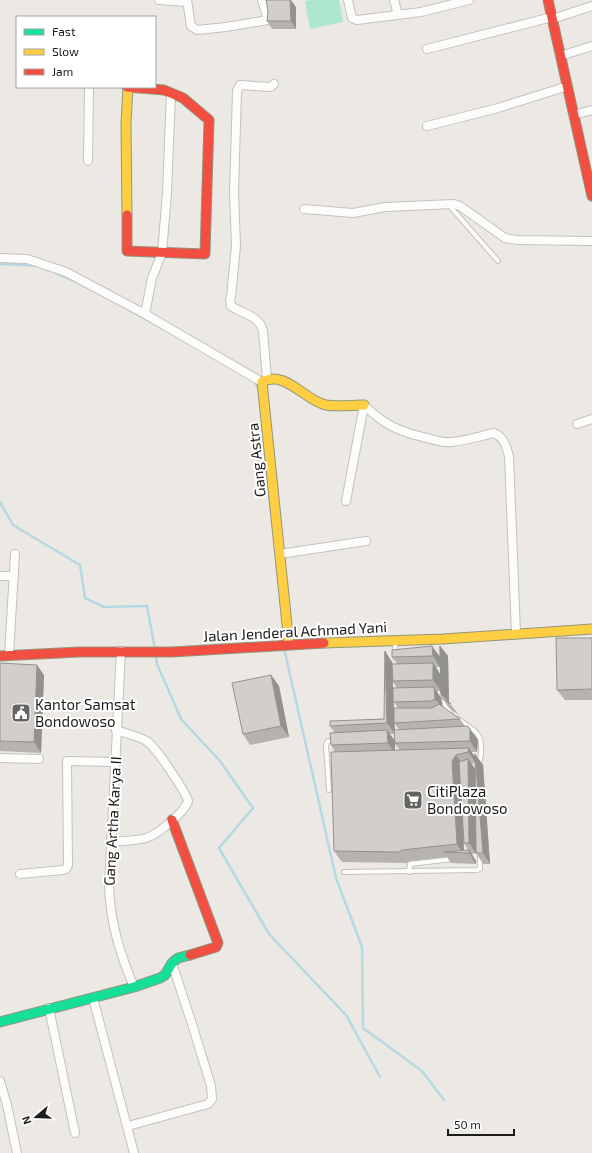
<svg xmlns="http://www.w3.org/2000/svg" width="592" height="1153" font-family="'Exo 2',sans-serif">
<rect width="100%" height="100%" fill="#ece9e4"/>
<path fill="#ace7ce" d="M312 0H339L343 22 310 29 305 1Z"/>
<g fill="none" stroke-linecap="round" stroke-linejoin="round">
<g stroke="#b5d8e1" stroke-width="2.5">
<path d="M0 264 39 266"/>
<path d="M54 272 83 285"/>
<path d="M113 301 163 329"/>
<path d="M253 380 259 389"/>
<path d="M0 502 13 525 80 565 85 598 104 607 147 606 155 649"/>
<path d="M284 648 336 878 362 947 363 1028 422 1071 444 1100"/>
<path d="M156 656 157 664 181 719 220 761 253 808 219 848 269 934 346 1015 380 1077"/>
</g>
<defs>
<g id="lane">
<path d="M448 204 498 261"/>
<path d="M395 641 396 668"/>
<path d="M444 697 445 706 450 712"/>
<path d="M458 719C473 730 483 732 481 753 481 757 479 761 479 765"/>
<path d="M329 790 326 745 328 741H335"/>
<path d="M344 872 477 870 480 869V854"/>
<path d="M409 872 410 864 453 859"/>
</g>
<g id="street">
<path d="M159 0 187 2"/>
<path d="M187 0 191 26 197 30 226 27 268 20 262 0"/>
<path d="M348 0 352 18 357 20 421 12 469 0"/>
<path d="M394 0 398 15"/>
<path d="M553 21 555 18 592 6"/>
<path d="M427 49 552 17"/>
<path d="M560 56 592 46"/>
<path d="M171 93 167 193 162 253 152 278 145 314 262 382"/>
<path d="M573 115 592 110"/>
<path d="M427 126 498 108 568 86"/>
<path d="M88 161 89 87"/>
<path d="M304 209 353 213 385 207 454 204 460 206 505 238 517 240 592 241"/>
<path d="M0 258 27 259 66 272 145 314"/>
<path d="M267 379 263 331C260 317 245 314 234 308L231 306 230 300 231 297 236 246 234 192 237 91 240 85 271 87 274 84"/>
<path d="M364 405C384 425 400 432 427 438 434 440 443 443 451 442 465 441 480 436 494 433 504 437 506 446 509 456L516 634"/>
<path d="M577 424 592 419"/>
<path d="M346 501 364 405"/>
<path d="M280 554 366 541"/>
<path d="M0 576H14"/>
<path d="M121 651 109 885C110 922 120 954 134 987"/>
<path d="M9 655 15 554"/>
<path d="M0 758 39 759"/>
<path d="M111 842C122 841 135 841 146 838 157 835 185 812 188 801 186 792 156 748 148 742 140 736 126 734 116 730"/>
<path d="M20 874 63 870 66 869 68 865 67 761 115 762"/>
<path d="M93 998 134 1153"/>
<path d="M49 1008 75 1133"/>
<path d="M0 1081 7 1105 17 1153"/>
<path d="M128 1126 208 1104 212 1099 211 1086 192 1024 172 963"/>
</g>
<path id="fast" d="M0 1022 134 987 160 978 165 975 172 963 178 958 190 955"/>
<g id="slow">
<path d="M127 215 126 123 128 87"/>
<path d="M324 643 443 639 592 629"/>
<path d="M289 644 262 382C285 369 305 401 326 405 338 407 352 405 364 405"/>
</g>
<g id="jam">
<path d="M548 0 592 196"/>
<path d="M127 215V251L205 254 209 120 183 98 164 90 127 87"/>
<path d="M0 656 79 652H172L324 643"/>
<path d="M172 820 218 943 216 947 190 955"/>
</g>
</defs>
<use href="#lane" stroke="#c4c2c0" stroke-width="6"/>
<use href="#street" stroke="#c4c2c0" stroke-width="10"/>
<use href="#fast" stroke="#93957c" stroke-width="11"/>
<use href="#slow" stroke="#93957c" stroke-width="11"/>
<use href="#jam" stroke="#93957c" stroke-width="11"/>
<use href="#lane" stroke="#fcfcfb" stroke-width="4"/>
<use href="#street" stroke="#fcfcfb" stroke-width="8"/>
<use href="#fast" stroke="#16e098" stroke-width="9"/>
<use href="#slow" stroke="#ffcf43" stroke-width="9"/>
<use href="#jam" stroke="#f24e42" stroke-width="9"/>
</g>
<g fill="#b5b2af" fill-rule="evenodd">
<path d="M296 7V29H272L267 21Z"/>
<path d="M592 638V700H565L557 690Z"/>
<path d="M432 646 440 657V667H436L440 674V646L448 656 449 702 459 715 450 709 442 698 441 691H436L441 698 442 706 460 719 465 726 478 740 477 752H471L475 757V754L483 765 490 864H483L476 853 472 854 476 861V864L451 863 447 857 410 861 407 863 342 862 334 851 335 752 331 745 335 733 330 726 384 719 392 662V664H397L392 657ZM393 682 397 688H393ZM394 702 398 708H394ZM394 723 399 729 395 730ZM390 734H394L395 741ZM395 744 400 750H395ZM475 763V770L471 764ZM463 834 464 843 468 850H464Z"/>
<path d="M0 663 44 675 41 753 0 751Z"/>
<path d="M271 675 279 686 289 737 250 745 243 734Z"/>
</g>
<g fill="#93918e">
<path d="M290 0H291L296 7V29L291 21Z"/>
<path d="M432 646 440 657V667L433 656Z"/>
<path d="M440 646 448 656 449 702 441 694Z"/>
<path d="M385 651 392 662 395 734 387 723Z"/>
<path d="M433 663 440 674 441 691 433 680Z"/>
<path d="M37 665 44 675 41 753 34 742Z"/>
<path d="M271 675 279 686 289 737 281 726Z"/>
<path d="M434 687 441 698 443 709 435 699Z"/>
<path d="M468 726 478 740 477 752 470 741Z"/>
<path d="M387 730 395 741V754L388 743Z"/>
<path d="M469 748 475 757V754L483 765 490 864 483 853 476 763 468 752Z"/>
<path d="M456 755 464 766 460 772 464 853H463L457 844 452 761Z"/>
<path d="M468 759 476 770V854L469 843Z"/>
<path d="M469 850 476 861V864L469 853Z"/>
</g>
<g fill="#d2cfcb" stroke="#93918e">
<path d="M266 0H290L291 21H267L268 11Z"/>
<path d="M556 638H592V689L557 690Z"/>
<path d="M432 646 433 656 392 657V650Z"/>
<path d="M440 646 441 694 451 704 442 698 441 694Z"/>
<path d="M385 651 387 723 330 726V721L384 719Z"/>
<path d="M0 663 37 665 34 742 0 741Z"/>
<path d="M433 663V680L393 681 392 664Z"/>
<path d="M271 675 281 726 243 734 232 683Z"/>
<path d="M434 687 435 699 431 701 393 702V688Z"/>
<path d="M439 704 460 719 394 723V708H432Z"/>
<path d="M468 726 470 729V741L395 743 394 730Z"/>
<path d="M387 730 388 743 331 745 330 733Z"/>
<path d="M469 748 468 752 456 755 452 761 457 844 402 850 399 852 334 851 331 752Z"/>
<path d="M475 754 483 853H476Z"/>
<path d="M468 759 469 843H464L459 762Z"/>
<path d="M469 850V853L444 852Z"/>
</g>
<defs>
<symbol id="civic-square" viewBox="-11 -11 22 22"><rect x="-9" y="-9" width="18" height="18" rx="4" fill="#656462" stroke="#fff"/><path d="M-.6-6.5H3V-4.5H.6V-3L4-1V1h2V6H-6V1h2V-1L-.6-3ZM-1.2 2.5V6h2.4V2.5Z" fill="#fff"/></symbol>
<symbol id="supermarket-square" viewBox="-11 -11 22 22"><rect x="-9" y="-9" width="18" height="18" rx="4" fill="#656462" stroke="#fff"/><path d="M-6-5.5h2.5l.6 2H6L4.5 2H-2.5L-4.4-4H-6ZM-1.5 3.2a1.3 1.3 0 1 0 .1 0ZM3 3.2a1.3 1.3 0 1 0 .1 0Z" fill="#fff"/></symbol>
</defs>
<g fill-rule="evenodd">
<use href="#civic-square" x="10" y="702" width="22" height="22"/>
<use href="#supermarket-square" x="402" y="789" width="22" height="22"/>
</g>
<g text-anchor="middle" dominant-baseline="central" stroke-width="4" stroke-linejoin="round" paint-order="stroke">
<g font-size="15" fill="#1c1c1c" stroke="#fff">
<text transform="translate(256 460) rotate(-96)">Gang Astra</text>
<text transform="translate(295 631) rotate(-3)">Jalan Jenderal Achmad Yani</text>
<text transform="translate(112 821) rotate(-87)">Gang Artha Karya II</text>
</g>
<g font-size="15" fill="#1c1c1c" stroke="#fff" text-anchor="start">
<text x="35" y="704">Kantor Samsat<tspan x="35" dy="17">Bondowoso</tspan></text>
<text x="427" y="791">CitiPlaza<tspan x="427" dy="17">Bondowoso</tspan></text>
</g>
</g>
<rect x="16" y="16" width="140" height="72" fill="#ffffff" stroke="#a4a4a4"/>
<rect x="24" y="29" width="20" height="6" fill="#16e098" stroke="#a4a4a4"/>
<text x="52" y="36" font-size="12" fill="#1c1c1c">Fast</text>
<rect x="24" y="49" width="20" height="6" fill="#ffcf43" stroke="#a4a4a4"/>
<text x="52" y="56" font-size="12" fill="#1c1c1c">Slow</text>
<rect x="24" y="69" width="20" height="6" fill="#f24e42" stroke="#a4a4a4"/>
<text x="52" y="76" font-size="12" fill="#1c1c1c">Jam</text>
<g transform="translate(36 1117) rotate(251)" stroke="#ffffff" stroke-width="3" paint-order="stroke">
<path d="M0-3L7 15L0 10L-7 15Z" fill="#1c1c1c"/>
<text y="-6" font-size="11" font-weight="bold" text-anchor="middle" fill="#1c1c1c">N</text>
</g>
<path d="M448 1129v6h66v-6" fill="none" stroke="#1c1c1c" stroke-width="2"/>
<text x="454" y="1129" font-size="12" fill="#1c1c1c" stroke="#ffffff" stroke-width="3" paint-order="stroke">50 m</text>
</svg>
